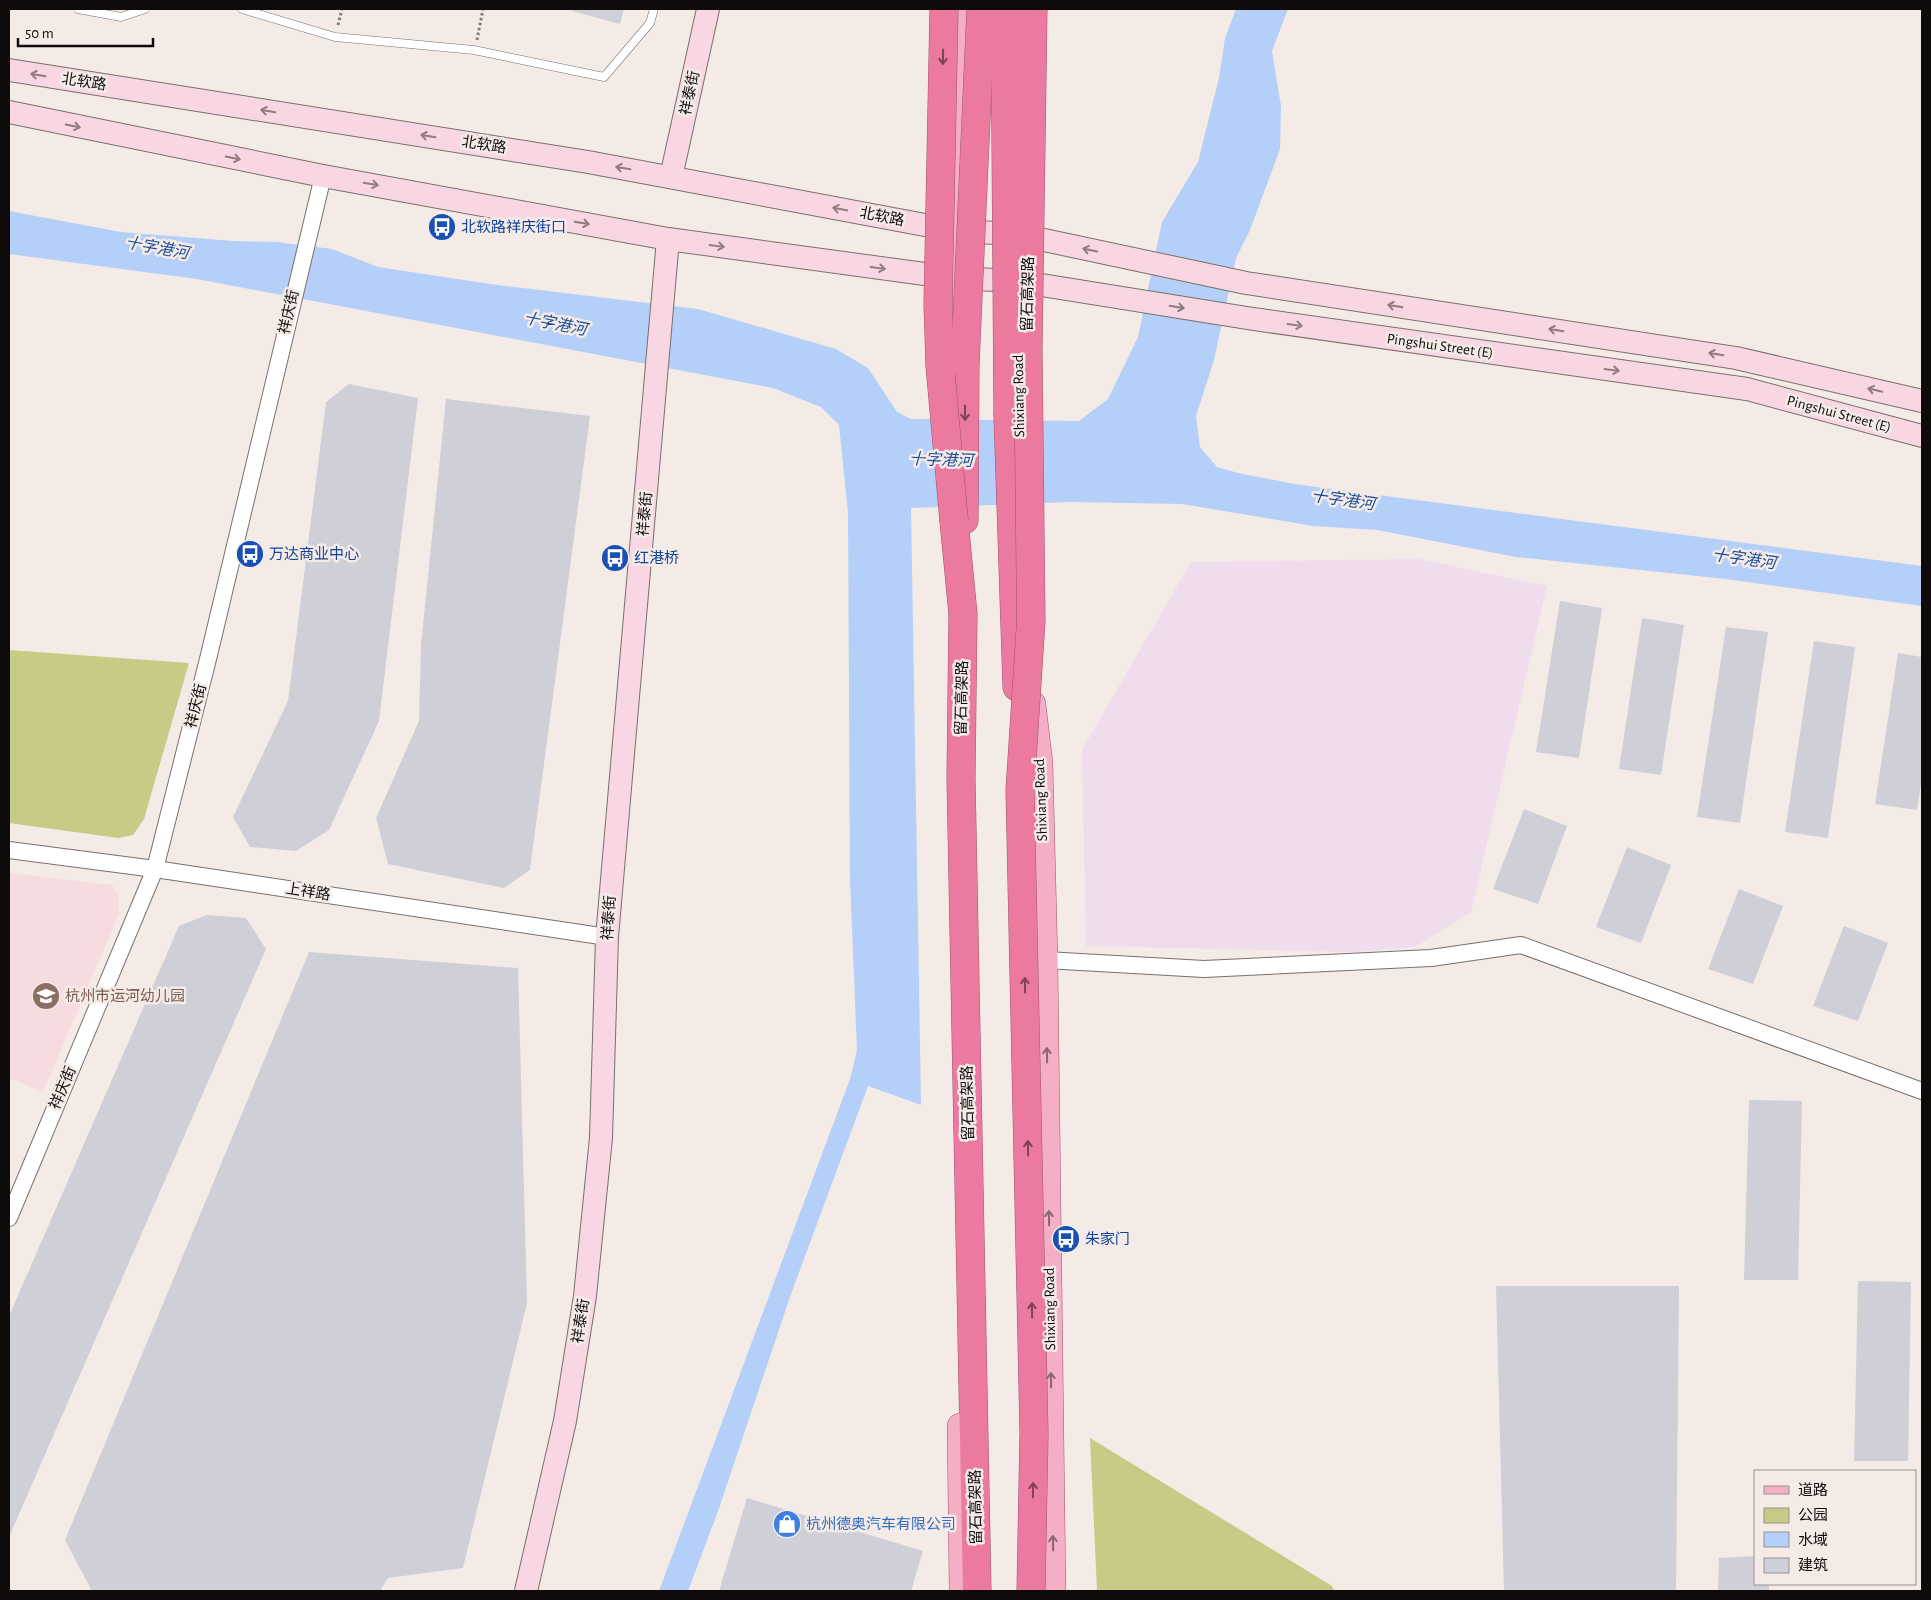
<svg xmlns="http://www.w3.org/2000/svg" width="1931" height="1600" font-family="'Alegreya Sans','Noto Sans SC',sans-serif">
<rect width="100%" height="100%" fill="#f4ebe7"/>
<path fill="#efddee" d="M1419 559 1547 586 1471 912 1415 947 1351 952 1086 946 1082 750 1191 562Z"/>
<path fill="#f6dcdf" d="M9 873 112 885 119 895V914L43 1092 9 1078Z"/>
<g fill="#c7cb85">
<path d="M9 650 189 663 144 819 133 835 118 838 9 823Z"/>
<path d="M1090 1438 1332 1586 1334 1591H1097Z"/>
</g>
<path fill="#b4cff8" d="M1236 9H1288L1272 51 1281 106 1280 149 1250 230 1236 258 1214 360 1196 416 1200 447 1217 467 1238 473 1294 484 1922 566V606L1726 579 1516 557 1377 530 1313 526 1182 504 1071 502 911 508 921 1105 868 1086 791 1294 717 1514 688 1591H659L850 1079 857 1050 850 880 848 513 839 425 821 407 773 388 197 279 9 254V211L121 232 233 241 277 242 332 249 378 267 490 284 698 309 836 349 868 368 897 412 911 419 1079 421 1108 399 1138 337 1162 222 1198 162 1219 78 1225 38Z"/>
<g fill="#cfcfd8">
<path d="M573 9H624L620 24 572 11Z"/>
<path d="M349 384 418 398 379 721 329 830 296 851 250 847 233 817 288 701 326 402Z"/>
<path d="M446 399 590 416 530 870 504 888 388 864 376 818 419 721 421 645Z"/>
<path d="M1560 601 1602 608 1579 758 1536 752Z"/>
<path d="M1642 618 1684 625 1661 775 1619 769Z"/>
<path d="M1726 627 1768 632 1740 823 1697 817Z"/>
<path d="M1814 641 1855 647 1828 838 1785 832Z"/>
<path d="M1898 653 1922 657V778L1917 810 1875 804Z"/>
<path d="M1524 809 1567 826 1538 904 1493 889Z"/>
<path d="M1627 847 1671 865 1641 943 1596 927Z"/>
<path d="M1739 889 1783 906 1753 984 1708 969Z"/>
<path d="M207 915 246 918 266 949 9 1537V1316L179 926Z"/>
<path d="M1844 926 1888 943 1858 1021 1813 1006Z"/>
<path d="M309 952 518 968 527 1303 463 1568 388 1578 380 1591H92L65 1540Z"/>
<path d="M1749 1100 1802 1101 1798 1280H1744Z"/>
<path d="M1858 1281 1911 1282 1908 1461H1854Z"/>
<path d="M1496 1286H1679L1676 1591H1504Z"/>
<path d="M747 1498 923 1551 911 1591H719Z"/>
<path d="M1755 1556V1584H1769V1591H1718L1719 1558Z"/>
</g>
<g fill="none" stroke-linecap="round" stroke-linejoin="round">
<defs>
<g id="lane">
<path d="M78 9 121 17 145 9"/>
<path d="M242 9 335 37 474 50 604 77 650 23 654 9"/>
</g>
<g id="street">
<path d="M9 850 155 869 607 937"/>
<path d="M1045 960 1204 969 1431 958 1521 945 1922 1091"/>
<path d="M9 1218 155 869 209 655 323 176"/>
</g>
<g id="secondary">
<path d="M9 70 588 162 957 231 1016 234 1246 283 1736 358 1922 401"/>
<path d="M9 112 323 176 668 239 954 278 1017 281 1247 318 1747 389 1922 436"/>
<path d="M671 177 708 9"/>
<path d="M526 1591 565 1421 585 1296 601 1138 607 937 668 239"/>
</g>
<g id="primary">
<path d="M1018 60 1019 9"/>
<path d="M950 346 965 9"/>
<path d="M1033 704 1040 763 1045 960 1053 1591"/>
<path d="M960 1426 962 1591"/>
</g>
<g id="highway">
<path d="M1008 416 1017 687"/>
<path d="M964 520 965 364"/>
<path d="M954 521 963 614 961 778 977 1591"/>
</g>
</defs>
<use href="#lane" stroke="#78706c" stroke-width="9"/>
<use href="#street" stroke="#78706c" stroke-width="18"/>
<use href="#secondary" stroke="#78706c" stroke-width="24"/>
<use href="#primary" stroke="#9e536b" stroke-width="26"/>
<use href="#highway" stroke="#9e536b" stroke-width="29"/>
<g stroke="#827c7a" stroke-width="3" stroke-dasharray="2.5 2.5" stroke-linecap="butt">
<path d="M338 25 342 9"/>
<path d="M477 40 483 9"/>
</g>
<use href="#lane" stroke="#fff" stroke-width="8"/>
<use href="#street" stroke="#fff" stroke-width="16"/>
<use href="#secondary" stroke="#f9d7e2" stroke-width="22"/>
<use href="#primary" stroke="#f4afc5" stroke-width="25"/>
<use href="#highway" stroke="#ec7a9f" stroke-width="28"/>
<defs>
<g id="highway-bridge">
<path d="M944 9 938 305 940 366 954 521"/>
<path d="M1005 9 1008 416"/>
<path d="M965 364 981 9"/>
<path d="M1031 1591 1034 1433 1020 790 1031 621 1028 349 1033 9"/>
</g>
</defs>
<use href="#highway-bridge" stroke="#9e536b" stroke-width="29" stroke-linecap="butt"/>
<use href="#highway-bridge" stroke="#ec7a9f" stroke-width="28"/>
</g>
<defs><path id="oneway-shaft" d="M-6 0H5M1.5-3L5.5 0L1.5 3" fill="none" stroke-width="1.6" stroke-linecap="round" stroke-linejoin="round" transform="scale(1.25)"/></defs>
<g stroke="#7d4254">
<use href="#oneway-shaft" transform="translate(943 57) rotate(91)"/>
<use href="#oneway-shaft" transform="translate(965 413) rotate(90)"/>
<use href="#oneway-shaft" transform="translate(1025 985) rotate(-91)"/>
<use href="#oneway-shaft" transform="translate(1028 1148) rotate(-91)"/>
<use href="#oneway-shaft" transform="translate(1032 1310) rotate(-91)"/>
<use href="#oneway-shaft" transform="translate(1033 1490) rotate(-89)"/>
</g>
<g stroke="#8f7b81">
<use href="#oneway-shaft" transform="translate(38 75) rotate(-171)"/>
<use href="#oneway-shaft" transform="translate(268 111) rotate(-171)"/>
<use href="#oneway-shaft" transform="translate(73 126) rotate(12)"/>
<use href="#oneway-shaft" transform="translate(428 136) rotate(-171)"/>
<use href="#oneway-shaft" transform="translate(233 158) rotate(11)"/>
<use href="#oneway-shaft" transform="translate(623 168) rotate(-170)"/>
<use href="#oneway-shaft" transform="translate(371 184) rotate(10)"/>
<use href="#oneway-shaft" transform="translate(840 209) rotate(-169)"/>
<use href="#oneway-shaft" transform="translate(582 223) rotate(10)"/>
<use href="#oneway-shaft" transform="translate(717 246) rotate(8)"/>
<use href="#oneway-shaft" transform="translate(1090 250) rotate(-168)"/>
<use href="#oneway-shaft" transform="translate(878 268) rotate(8)"/>
<use href="#oneway-shaft" transform="translate(1395 306) rotate(-171)"/>
<use href="#oneway-shaft" transform="translate(1177 307) rotate(9)"/>
<use href="#oneway-shaft" transform="translate(1295 325) rotate(8)"/>
<use href="#oneway-shaft" transform="translate(1556 330) rotate(-171)"/>
<use href="#oneway-shaft" transform="translate(1716 354) rotate(-171)"/>
<use href="#oneway-shaft" transform="translate(1612 370) rotate(8)"/>
<use href="#oneway-shaft" transform="translate(1875 390) rotate(-167)"/>
</g>
<g stroke="#8c6571">
<use href="#oneway-shaft" transform="translate(1047 1055) rotate(-91)"/>
<use href="#oneway-shaft" transform="translate(1049 1218) rotate(-91)"/>
<use href="#oneway-shaft" transform="translate(1051 1380) rotate(-91)"/>
<use href="#oneway-shaft" transform="translate(1053 1543) rotate(-91)"/>
</g>
<defs>
<symbol id="bus-disc" viewBox="-11 -11 22 22"><circle r="9.5" fill="#1a4fb4" stroke="#f4ebe7"/><path d="M-5-6H5V4H4V6H2V4H-2V6H-4V4H-5ZM-3.5-4V0h7V-4ZM-3.5 1.2v1.5H-2V1.2ZM2 1.2v1.5H3.5V1.2Z" fill="#fff"/></symbol>
<symbol id="school-disc" viewBox="-11 -11 22 22"><circle r="9.5" fill="#8d6e63" stroke="#f4ebe7"/><path d="M0-5L7-2L0 1L-7-2ZM-4 1L0 2.5L4 1V4Q0 6-4 4Z" fill="#fff"/></symbol>
<symbol id="shop-disc" viewBox="-11 -11 22 22"><circle r="9.5" fill="#3f7fe0" stroke="#f4ebe7"/><path d="M-5-2.5h2.3a2.7 3.5 0 0 1 5.4 0H5L5.5 6h-11ZM-1.5-2.5h3a1.5 2.3 0 0 0-3 0Z" fill="#fff"/></symbol>
</defs>
<g fill-rule="evenodd">
<use href="#bus-disc" x="426" y="211" width="32" height="32"/>
<use href="#bus-disc" x="234" y="538" width="32" height="32"/>
<use href="#bus-disc" x="599" y="542" width="32" height="32"/>
<use href="#school-disc" x="30" y="980" width="32" height="32"/>
<use href="#bus-disc" x="1050" y="1223" width="32" height="32"/>
<use href="#shop-disc" x="771" y="1508" width="32" height="32"/>
</g>
<g text-anchor="middle" dominant-baseline="central" stroke-width="5" stroke-linejoin="round" paint-order="stroke">
<g font-size="15" fill="#0e0b0a" stroke="#f4ebe7">
<text transform="translate(84 82) rotate(9)">北软路</text>
<text transform="translate(690 93) rotate(-78)">祥泰街</text>
<text transform="translate(484 145) rotate(9)">北软路</text>
<text transform="translate(882 217) rotate(11)">北软路</text>
<text transform="translate(1028 294) rotate(-89)">留石高架路</text>
<text transform="translate(289 312) rotate(-77)">祥庆街</text>
<text transform="translate(1440 346) rotate(8)">Pingshui Street (E)</text>
<text transform="translate(1019 396) rotate(-91)">Shixiang Road</text>
<text transform="translate(1839 414) rotate(15)">Pingshui Street (E)</text>
<text transform="translate(645 514) rotate(-85)">祥泰街</text>
<text transform="translate(962 698) rotate(-89)">留石高架路</text>
<text transform="translate(196 706) rotate(-76)">祥庆街</text>
<text transform="translate(1041 800) rotate(-92)">Shixiang Road</text>
<text transform="translate(308 892) rotate(9)">上祥路</text>
<text transform="translate(609 918) rotate(-86)">祥泰街</text>
<text transform="translate(63 1088) rotate(-67)">祥庆街</text>
<text transform="translate(968 1103) rotate(-91)">留石高架路</text>
<text transform="translate(1050 1309) rotate(-91)">Shixiang Road</text>
<text transform="translate(581 1321) rotate(-81)">祥泰街</text>
<text transform="translate(976 1507) rotate(-91)">留石高架路</text>
</g>
<g font-size="15" fill="#164399" stroke="#f4ebe7" text-anchor="start">
<text x="461" y="227">北软路祥庆街口</text>
<text x="269" y="554">万达商业中心</text>
<text x="634" y="558">红港桥</text>
<text x="1085" y="1239">朱家门</text>
</g>
<g font-size="15" fill="#785e54" stroke="#f4ebe7" text-anchor="start">
<text x="65" y="996">杭州市运河幼儿园</text>
</g>
<g font-size="15" fill="#366cbe" stroke="#f4ebe7" text-anchor="start">
<text x="806" y="1524">杭州德奥汽车有限公司</text>
</g>
<g font-size="16" font-style="italic" fill="#194d9c" stroke="#f4ebe7">
<text transform="translate(157 248) rotate(10)">十字港河</text>
<text transform="translate(555 324) rotate(11)">十字港河</text>
<text transform="translate(941 460) rotate(2)">十字港河</text>
<text transform="translate(1343 500) rotate(8)">十字港河</text>
<text transform="translate(1744 559) rotate(8)">十字港河</text>
</g>
</g>
<rect width="1931" height="1600" fill="none" stroke="#0e0b0a" stroke-width="20"/>
<rect x="1754" y="1470" width="162" height="115" fill="#f4ebe7" stroke="#98918f"/>
<rect x="1764" y="1486" width="25" height="8" fill="#f4afc5" stroke="#98918f"/>
<text x="1798" y="1495" font-size="15" fill="#0e0b0a">道路</text>
<rect x="1764" y="1508" width="25" height="15" fill="#c7cb85" stroke="#98918f"/>
<text x="1798" y="1520" font-size="15" fill="#0e0b0a">公园</text>
<rect x="1764" y="1532" width="25" height="15" fill="#b4cff8" stroke="#98918f"/>
<text x="1798" y="1545" font-size="15" fill="#0e0b0a">水域</text>
<rect x="1764" y="1558" width="25" height="15" fill="#cfcfd8" stroke="#98918f"/>
<text x="1798" y="1570" font-size="15" fill="#0e0b0a">建筑</text>
<path d="M18 38v8h135v-8" fill="none" stroke="#0e0b0a" stroke-width="2.5"/>
<text x="25" y="38" font-size="15" fill="#0e0b0a" stroke="#f4ebe7" stroke-width="4" paint-order="stroke">50 m</text>
</svg>
